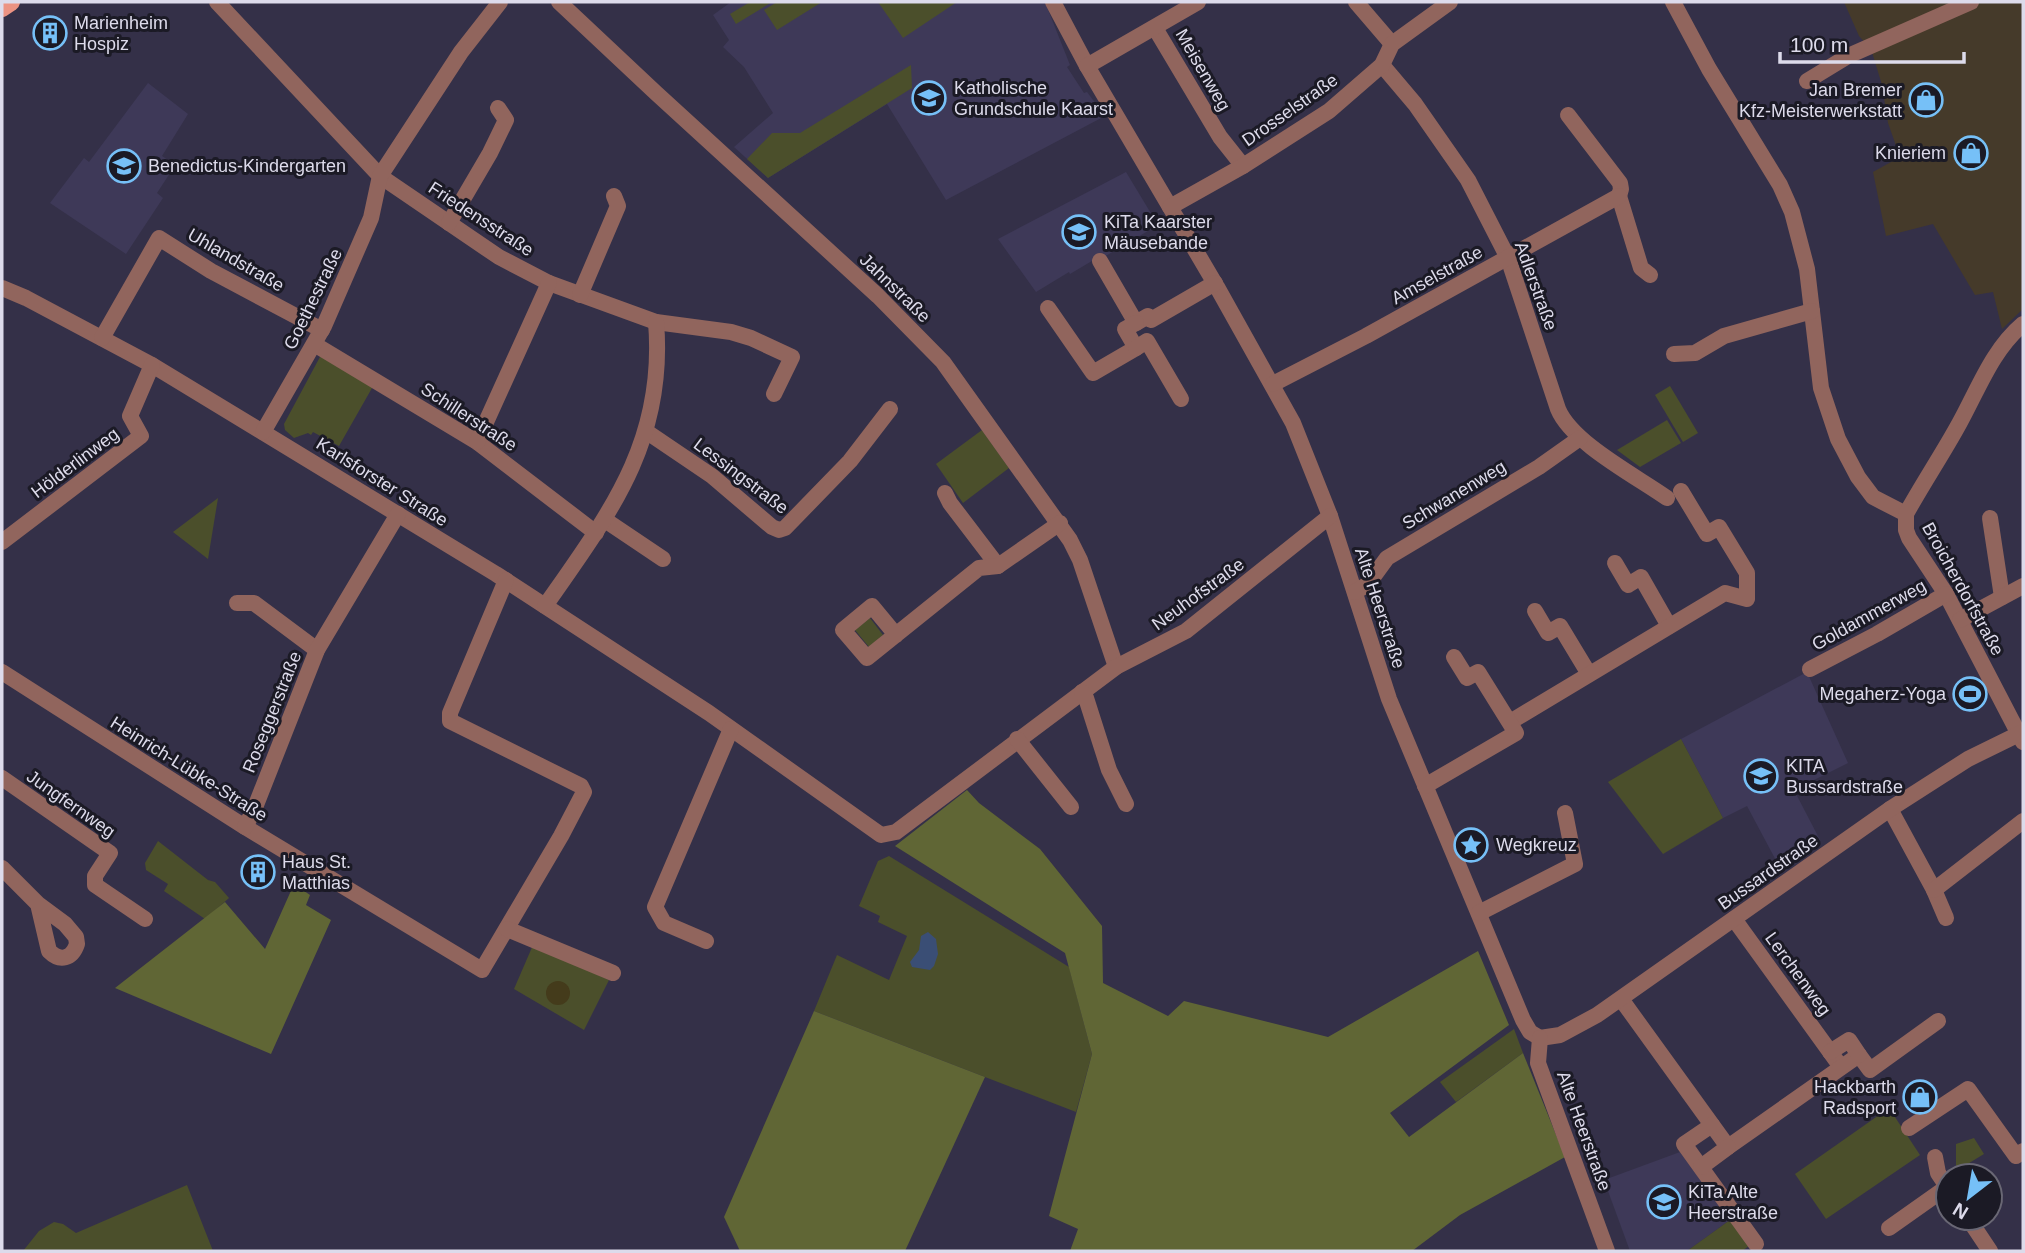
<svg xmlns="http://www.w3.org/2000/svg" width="2025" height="1253" font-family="Helvetica,sans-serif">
<rect width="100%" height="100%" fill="#343048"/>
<g fill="#3e3958">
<path d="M731 2H1045L1070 65 1067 67 1084 93 1087 92 1105 116 946 200 887 104 768 178 734 147 773 113 744 67 723 47 729 40 713 15Z"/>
<path d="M148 83 188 114 162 156 168 160 172 170 157 193 163 198 126 254 50 203 84 158 89 162Z"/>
<path d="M1126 172 1158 225 1104 257 1102 255 1070 274 1069 272 1036 292 998 239Z"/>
<path d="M1807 672 1848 763 1794 790 1820 840 1780 868 1747 806 1723 818 1681 739Z"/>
<path d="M1680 1152 1730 1220 1687 1251H1630L1604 1180Z"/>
</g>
<path fill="#453a2a" d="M1844 2H2023V309L2002 329 1993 292 1975 295 1933 224 1886 236 1873 172 1900 157 1888 123 1882 85 1871 49 1859 36Z"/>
<g fill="#4b4f2b">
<path d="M750 2H772L736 24 730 14Z"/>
<path d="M777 2H822L777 30 764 10Z"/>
<path d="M878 2H957L903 38Z"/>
<path d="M911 65 912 88 768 178 747 159 772 133H800Z"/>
<path d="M321 355 376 381 339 446 313 432 311 435 308 433 294 438 285 430 284 424Z"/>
<path d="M1670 386 1698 433 1683 442 1655 395Z"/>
<path d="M1667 420 1681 443 1640 467 1617 450Z"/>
<path d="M982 430 1009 468 963 503 936 464Z"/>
<path d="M218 498 208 559 173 532Z"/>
<path d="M870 618 883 635 869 647 855 630Z"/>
<path d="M1681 739 1723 818 1663 854 1608 782Z"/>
<path d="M158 841 208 880 215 882 229 898 205 919 164 891 168 884 146 870 145 863Z"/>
<path d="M889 856 1069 967 1092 1054 1076 1112 814 1011 837 955 889 980 907 936 878 922 880 916 859 906 878 861Z"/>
<path d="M533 945 609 980 584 1030 514 989Z"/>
<path d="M1514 1029 1523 1053 1456 1102 1440 1082Z"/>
<path d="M1889 1108 1920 1155 1826 1219 1795 1174Z"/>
<path d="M1974 1138 1984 1154 1956 1171V1144Z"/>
<path d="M187 1185 213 1251H23L39 1231 54 1222 63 1224 76 1233Z"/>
<path d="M1730 1220 1749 1246 1742 1251H1687Z"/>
</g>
<g fill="#606635">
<path d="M967 790 979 803 1040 849 1102 926 1103 983 1168 1016 1184 1001 1328 1037 1478 951 1509 1025 1390 1113 1409 1137 1523 1053 1565 1157 1460 1215 1412 1251H1070L1078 1229 1049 1216 1092 1054 1065 953 895 846Z"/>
<path d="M294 884 310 895 306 905 331 920 271 1054 115 988 225 902 265 949Z"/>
<path d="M814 1011 985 1077 905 1251H740L724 1217Z"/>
</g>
<circle fill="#443b1b" cx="558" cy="993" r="12"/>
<path fill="#3a4e75" d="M928 932 936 939 938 954 934 966 930 970 912 967 910 962 919 950 921 936Z"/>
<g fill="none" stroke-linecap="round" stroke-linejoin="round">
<g stroke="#91655d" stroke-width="16">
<path d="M217 2 380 176 499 257 549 283 656 322 731 332 751 338 792 357 774 394"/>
<path d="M559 2 656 93 878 296 943 362 1070 540 1080 560 1116 667"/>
<path d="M1053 2 1087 66 1217 287 1293 423 1330 516 1389 699 1523 1020 1530 1032 1540 1038"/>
<path d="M1356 2 1392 44"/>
<path d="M1673 2 1709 69 1780 185 1792 212 1807 269 1821 388 1838 439 1858 477 1873 497 1906 514"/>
<path d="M1155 28 1220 137 1243 166"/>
<path d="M1382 65 1415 104 1468 180 1508 258 1558 409C1572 443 1636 476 1667 498"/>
<path d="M1087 66 1198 2"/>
<path d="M1807 81 1848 56 1971 2"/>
<path d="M1568 115 1620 183 1621 189 1619 196"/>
<path d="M1619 196 1641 268 1650 275"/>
<path d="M1170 207 1243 166 1329 111 1382 65 1392 44 1450 2"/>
<path d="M449 223 490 153 506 120 498 108"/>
<path d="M1100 261 1136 323 1148 316 1151 320 1215 283"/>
<path d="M2 288 26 298 152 365 496 574 709 713 881 835 896 832 1116 667 1186 631 1330 516"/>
<path d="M580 295 618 206 614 196"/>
<path d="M1048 308 1093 373 1136 348 1125 329 1136 323"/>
<path d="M2023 324C1992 350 1978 390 1959 424 1942 455 1923 483 1906 514V530L1909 538 1946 594 2023 742"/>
<path d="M102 338 159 238 211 271 322 330"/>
<path d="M314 344 477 442 596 533"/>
<path d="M1136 348 1147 341 1181 399"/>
<path d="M1674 354 1695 353 1724 336 1812 311"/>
<path d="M1273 384 1366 336 1619 196"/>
<path d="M263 432 324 326 371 218 380 176 461 52 500 2"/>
<path d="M647 432 712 476 772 527 779 530 785 528 850 461 890 409"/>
<path d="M477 442 549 283"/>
<path d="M945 493 950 503 998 566"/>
<path d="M1990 518 2002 597"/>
<path d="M605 520 663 559"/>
<path d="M2 542 141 436 130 416 152 365"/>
<path d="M1615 563 1628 585 1641 577 1669 626"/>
<path d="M1355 592 1368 584 1387 558 1539 467 1580 438"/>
<path d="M237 603H254L317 650"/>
<path d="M545 606C610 513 666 441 656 322"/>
<path d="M1535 611 1548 633 1560 626 1589 674"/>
<path d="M1960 620 2023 586"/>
<path d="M896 635 872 606 843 630 867 658 979 568 998 566 1060 523"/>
<path d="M1810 669 1877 634 1946 594"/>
<path d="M2 672 245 827 482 970 561 836 584 792 581 786 450 721V713L506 580"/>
<path d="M1082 692 1086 698 1109 770 1126 804"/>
<path d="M1510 722 1725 593 1747 599V573L1719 527 1707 534 1681 491"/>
<path d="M1017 739 1071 807"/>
<path d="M2 778 110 853 95 876V885L145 919"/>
<path d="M1425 786 1516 733 1478 672 1467 678 1454 657"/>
<path d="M1890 809 1934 890 1946 918"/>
<path d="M245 827 254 810 317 650 398 514"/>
<path d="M2 868 38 904 65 924 76 937 77 944C72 959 60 962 49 951L38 904"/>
<path d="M1934 890 2023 821"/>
<path d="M1479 913 1575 864 1565 813"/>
<path d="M1734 919 1841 1067"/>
<path d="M507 929 613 973"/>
<path d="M706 941 664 923 655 907 731 729"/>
<path d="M1621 999 1728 1147 1859 1055 1870 1070 1938 1021"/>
<path d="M1540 1038 1560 1035 1597 1015 1890 809 1968 759 2023 732"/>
<path d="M1540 1038 1538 1063 1607 1251"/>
<path d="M1830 1052 1849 1040 1859 1055"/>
<path d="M1712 1125 1684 1144 1756 1244"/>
<path d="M1909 1128 1968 1089 2016 1156 2023 1151"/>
<path d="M1935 1157 1938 1173 1948 1188"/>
<path d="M1701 1167 1728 1147"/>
<path d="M1968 1218 1990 1251"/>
<path d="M1889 1228 1947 1187"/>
</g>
<path stroke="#ec9383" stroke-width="18" d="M2 8 11 2"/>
</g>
<defs>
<symbol id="building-ring" viewBox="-11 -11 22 22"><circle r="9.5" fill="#1b1a25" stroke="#76c0f7" stroke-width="1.5"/><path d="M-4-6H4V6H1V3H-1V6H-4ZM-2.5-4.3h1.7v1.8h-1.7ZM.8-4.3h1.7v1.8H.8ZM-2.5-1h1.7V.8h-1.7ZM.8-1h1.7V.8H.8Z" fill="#76c0f7"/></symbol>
<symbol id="school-ring" viewBox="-11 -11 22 22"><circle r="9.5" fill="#1b1a25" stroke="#76c0f7" stroke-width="1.5"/><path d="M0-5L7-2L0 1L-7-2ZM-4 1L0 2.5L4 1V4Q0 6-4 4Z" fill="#76c0f7"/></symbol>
<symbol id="shop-ring" viewBox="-11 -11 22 22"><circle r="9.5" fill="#1b1a25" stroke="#76c0f7" stroke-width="1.5"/><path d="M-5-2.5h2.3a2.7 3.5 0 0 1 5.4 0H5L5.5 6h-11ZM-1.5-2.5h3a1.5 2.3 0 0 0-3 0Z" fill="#76c0f7"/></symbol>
<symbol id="stadium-ring" viewBox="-11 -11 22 22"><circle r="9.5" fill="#1b1a25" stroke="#76c0f7" stroke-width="1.5"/><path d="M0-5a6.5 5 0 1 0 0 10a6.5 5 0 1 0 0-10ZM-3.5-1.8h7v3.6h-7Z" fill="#76c0f7"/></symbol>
<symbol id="sight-ring" viewBox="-11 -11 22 22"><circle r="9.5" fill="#1b1a25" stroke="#76c0f7" stroke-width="1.5"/><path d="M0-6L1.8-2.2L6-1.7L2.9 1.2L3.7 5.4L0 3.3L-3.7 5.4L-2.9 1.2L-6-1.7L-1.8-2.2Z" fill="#76c0f7"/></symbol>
</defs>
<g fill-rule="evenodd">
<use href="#building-ring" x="31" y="14" width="38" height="38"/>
<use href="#school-ring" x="910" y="79" width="38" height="38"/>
<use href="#shop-ring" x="1907" y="81" width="38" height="38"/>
<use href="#shop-ring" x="1952" y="134" width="38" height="38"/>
<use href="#school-ring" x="105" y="147" width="38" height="38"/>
<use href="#school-ring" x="1060" y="213" width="38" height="38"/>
<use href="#stadium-ring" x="1951" y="675" width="38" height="38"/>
<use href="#school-ring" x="1742" y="757" width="38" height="38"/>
<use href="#sight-ring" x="1452" y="826" width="38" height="38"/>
<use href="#building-ring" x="239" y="853" width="38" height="38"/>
<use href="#shop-ring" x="1901" y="1078" width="38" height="38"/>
<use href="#school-ring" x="1645" y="1183" width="38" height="38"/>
</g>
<g text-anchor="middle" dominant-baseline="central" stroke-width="6" stroke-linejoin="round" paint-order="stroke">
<g font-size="18" fill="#dddbeb" stroke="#1b1a25" text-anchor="start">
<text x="74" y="23">Marienheim<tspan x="74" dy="21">Hospiz</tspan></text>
<text x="954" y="88">Katholische<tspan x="954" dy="21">Grundschule Kaarst</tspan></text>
<text x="1902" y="90" text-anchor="end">Jan Bremer<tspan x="1902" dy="21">Kfz-Meisterwerkstatt</tspan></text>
<text x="1946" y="153" text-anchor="end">Knieriem</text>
<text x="148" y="166">Benedictus-Kindergarten</text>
<text x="1104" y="222">KiTa Kaarster<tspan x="1104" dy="21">Mäusebande</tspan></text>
<text x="1946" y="694" text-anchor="end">Megaherz-Yoga</text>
<text x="1786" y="766">KITA<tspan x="1786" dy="21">Bussardstraße</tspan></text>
<text x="1496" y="845">Wegkreuz</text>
<text x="282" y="862">Haus St.<tspan x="282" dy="21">Matthias</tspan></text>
<text x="1896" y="1087" text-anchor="end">Hackbarth<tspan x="1896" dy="21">Radsport</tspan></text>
<text x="1688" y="1192">KiTa Alte<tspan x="1688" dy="21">Heerstraße</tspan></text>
</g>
<g font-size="18" fill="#dddbeb" stroke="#1b1a25">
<text transform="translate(1203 70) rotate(60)">Meisenweg</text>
<text transform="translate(1290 110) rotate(-35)">Drosselstraße</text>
<text transform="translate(481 219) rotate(33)">Friedensstraße</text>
<text transform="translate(236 260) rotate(30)">Uhlandstraße</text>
<text transform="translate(1437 275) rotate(-29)">Amselstraße</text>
<text transform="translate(1536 286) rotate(70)">Adlerstraße</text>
<text transform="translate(895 288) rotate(44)">Jahnstraße</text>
<text transform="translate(313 299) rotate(-64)">Goethestraße</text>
<text transform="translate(469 417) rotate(33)">Schillerstraße</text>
<text transform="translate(75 463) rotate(-37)">Hölderlinweg</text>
<text transform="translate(741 476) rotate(37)">Lessingstraße</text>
<text transform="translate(382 482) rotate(32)">Karlsforster Straße</text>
<text transform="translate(1454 495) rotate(-31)">Schwanenweg</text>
<text transform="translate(1963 589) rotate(61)">Broicherdorfstraße</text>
<text transform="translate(1198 594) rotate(-36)">Neuhofstraße</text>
<text transform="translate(1380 608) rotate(72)">Alte Heerstraße</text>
<text transform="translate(1869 615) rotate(-29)">Goldammerweg</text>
<text transform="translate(272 712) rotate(-68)">Roseggerstraße</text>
<text transform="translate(189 769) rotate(32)">Heinrich-Lübke-Straße</text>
<text transform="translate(71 804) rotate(35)">Jungfernweg</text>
<text transform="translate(1768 872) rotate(-35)">Bussardstraße</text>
<text transform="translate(1798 974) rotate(54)">Lerchenweg</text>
<text transform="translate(1584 1131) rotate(70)">Alte Heerstraße</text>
</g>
</g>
<rect width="2025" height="1253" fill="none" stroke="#dddbeb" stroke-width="7"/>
<g transform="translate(1969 1197) rotate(211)"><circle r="33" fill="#1b1a25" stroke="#696774" stroke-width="2"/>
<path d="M0-5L12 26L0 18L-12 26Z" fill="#76c0f7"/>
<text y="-10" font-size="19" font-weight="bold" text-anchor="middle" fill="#dddbeb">N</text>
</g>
<path d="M1780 52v10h184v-10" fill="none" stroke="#dddbeb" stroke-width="3.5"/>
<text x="1790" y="52" font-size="21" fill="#dddbeb" stroke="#1b1a25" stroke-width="5" paint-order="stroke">100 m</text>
</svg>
